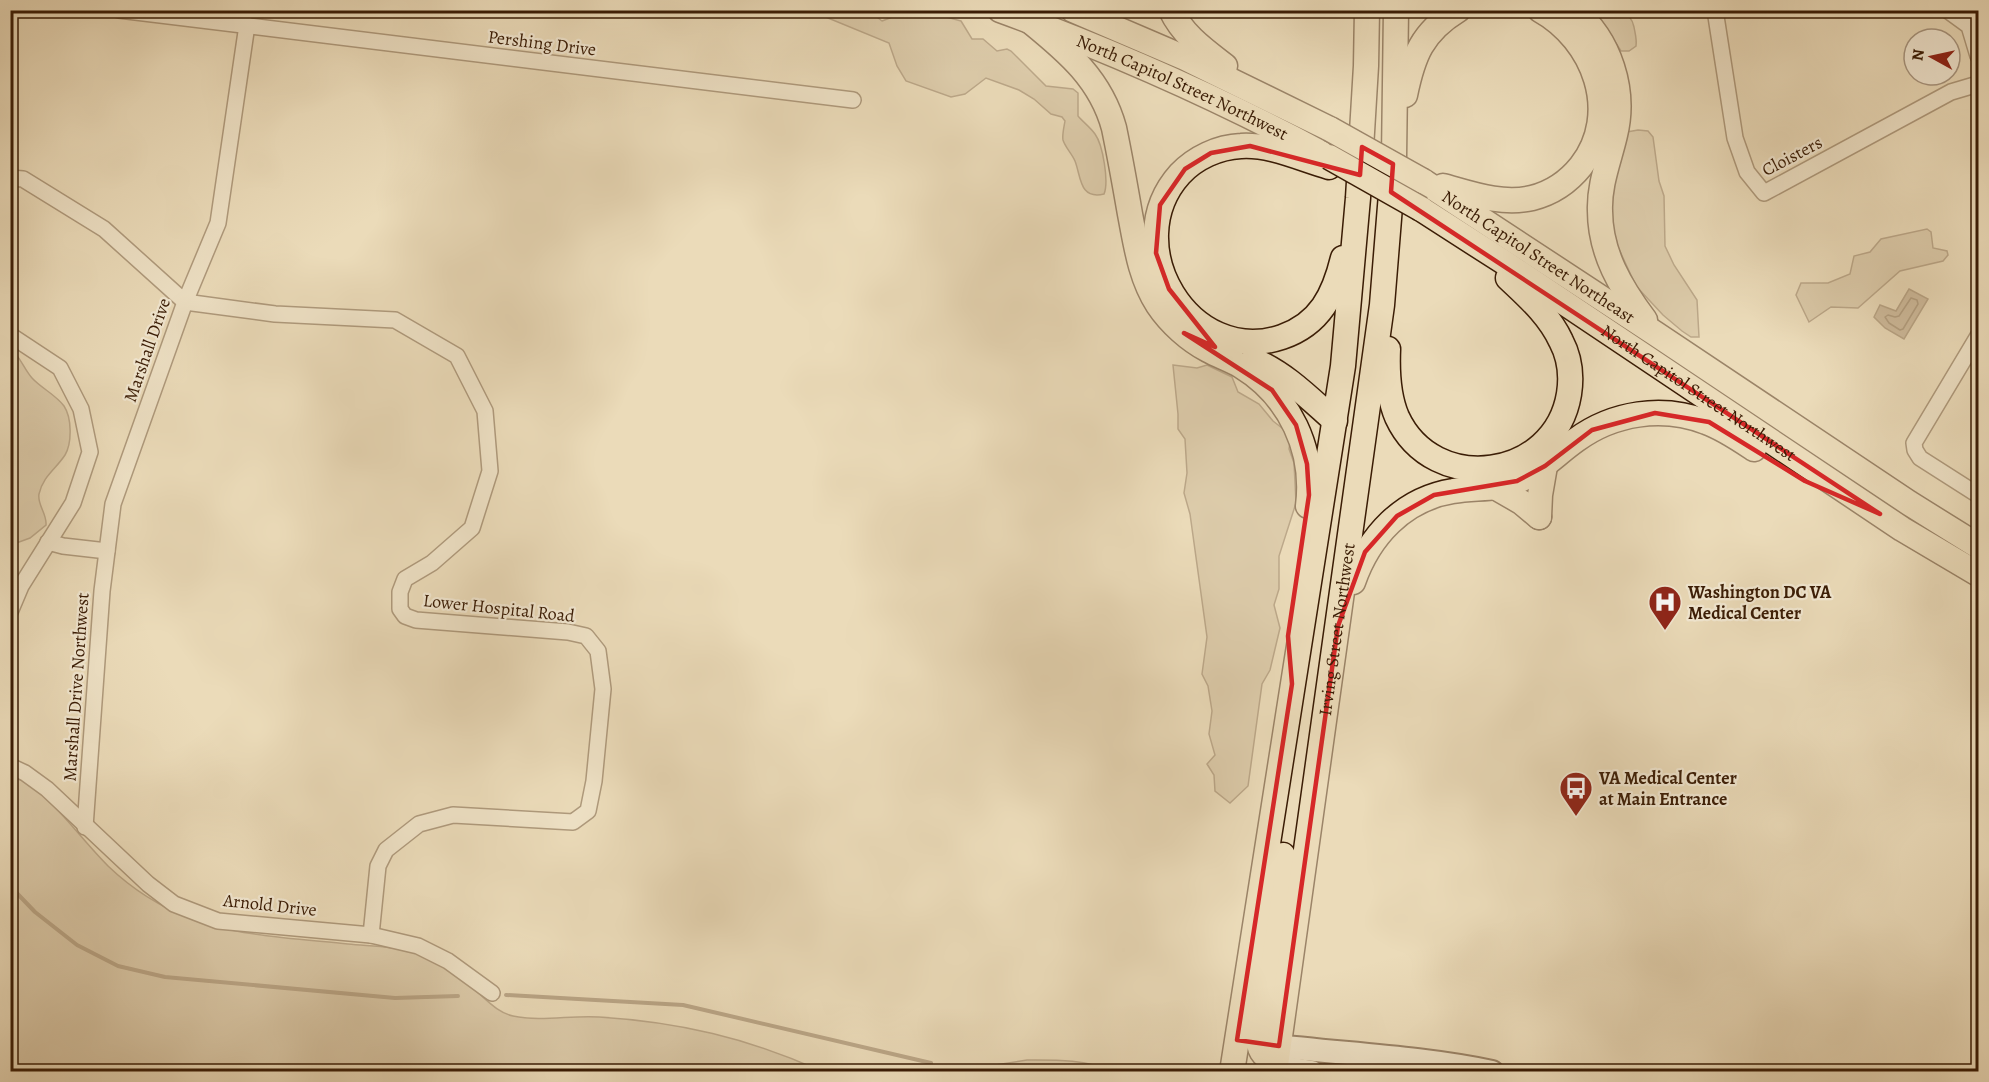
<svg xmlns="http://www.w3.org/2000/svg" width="1989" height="1082" font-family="Alegreya,serif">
<rect width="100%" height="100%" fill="#ebdbb9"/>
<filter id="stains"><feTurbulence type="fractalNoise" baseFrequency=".00333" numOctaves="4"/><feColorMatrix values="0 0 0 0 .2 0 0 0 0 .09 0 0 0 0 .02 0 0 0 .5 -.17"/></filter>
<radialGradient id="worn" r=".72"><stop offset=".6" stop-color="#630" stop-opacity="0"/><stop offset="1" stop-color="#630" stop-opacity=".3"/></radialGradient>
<g fill="#cdbb9a" stroke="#846c50" stroke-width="1.5">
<path d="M811 11H869L882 21C912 8 930 12 961 21L972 39H983L997 51 1007 49 1011 51 1046 86 1073 89 1078 93V116C1083 122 1090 127 1095 134 1103 145 1109 182 1104 194 1079 200 1081 176 1075 161 1072 154 1065 147 1063 140 1062 135 1064 127 1065 121L1062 117 1051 114 1034 99 1019 90 986 78 965 94 951 97 906 81 897 66 889 43Z"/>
<path d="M1590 11C1608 11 1629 4 1634 27 1635 33 1637 39 1636 46L1629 51H1621L1602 22Z"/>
<path d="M1638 130 1648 131 1653 137 1659 181 1664 196 1665 246 1674 265 1697 300 1699 337H1691L1682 331 1663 315 1636 286 1618 247 1613 228 1611 200 1614 180 1627 132Z"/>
<path d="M1927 229 1931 232 1933 248 1947 251 1948 255 1943 261 1900 271 1858 308 1831 307 1809 322 1796 295 1801 283H1828L1850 274 1854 256 1870 252 1881 239Z"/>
<path d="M10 348C20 356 24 369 32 378 41 388 56 395 64 406 72 418 72 443 65 455 56 469 43 476 39 494 37 505 47 513 46 525L30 538 11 545Z"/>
<path d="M1173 365 1197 368 1207 365 1232 377 1238 392 1259 404 1273 421 1291 435 1289 449 1294 463 1296 503 1279 556V589L1274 605 1280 628 1270 670 1262 684 1248 786 1230 803 1215 791 1214 775 1207 764 1215 755 1209 734 1212 711 1208 686 1202 674 1207 637 1190 514 1184 493 1187 473 1185 439 1178 429V414Z"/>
<path d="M10 773C22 780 34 787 44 796 67 818 86 844 108 866 133 890 160 907 192 919 235 936 301 939 348 944 368 946 390 946 411 951 436 959 456 975 476 991 487 1000 498 1013 513 1016 541 1022 571 1015 599 1017 679 1022 748 1038 821 1071H11Z"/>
<path d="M1027 1060C1053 1060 1086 1059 1110 1071H973L976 1068Z"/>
</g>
<path fill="#af9a7c" stroke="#80684c" stroke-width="1.5" d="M1909 289 1928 299 1904 339 1885 328 1874 317 1880 305 1896 311Z"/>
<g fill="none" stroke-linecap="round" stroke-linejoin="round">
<path stroke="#745b40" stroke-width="1.5" d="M1911 298 1917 300 1918 304 1903 329 1900 330 1889 323 1885 317 1888 315 1895 317 1899 316Z"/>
<g stroke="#80684c" stroke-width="4">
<path d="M10 886 35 912 77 945 118 966 165 977 395 998 458 996"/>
<path d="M506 995 683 1005 931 1063"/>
</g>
<defs>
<g id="street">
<path d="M119 10 853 100"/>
<path d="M1715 10 1735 138 1747 172 1764 193 1951 92 1978 84"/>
<path d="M1947 10 1969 26 1978 56"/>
<path d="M10 178 23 179 104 229 185 302 275 314 395 320 457 356 485 411 490 471 472 528 432 563 405 579 400 592V609L405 616 416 620 568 632 586 636 598 651 603 689 594 781 588 811 573 822 453 815 419 824 386 850 378 866 371 935"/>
<path d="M10 335 60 368 81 409 90 452 73 503 21 586 10 612"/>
<path d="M1978 336 1914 443 1915 450 1920 458 1978 495"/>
<path d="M48 542 63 546 107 551"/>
<path d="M10 766 25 773 47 789 148 884 174 904 218 921 371 935 418 946 448 961 492 993"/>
<path d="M85 827 102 591 113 504 185 302 218 223 247 25"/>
</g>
<g id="secondary">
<path d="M1261 1044C1338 1054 1415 1056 1492 1072"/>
<path d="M1276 1063 1287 1068 1312 1072"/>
</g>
<g id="primary">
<path id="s1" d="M1000 10C1110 50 1218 98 1321 153"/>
<path d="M1073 10 1185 58 1330 129"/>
<path d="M1171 10C1183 35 1203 49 1225 66"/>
<path d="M1574 10C1610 40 1626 90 1615 135 1609 161 1599 184 1600 211 1600 253 1621 288 1645 320"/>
<path d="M1031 22C1068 52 1101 80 1114 128 1120 157 1125 185 1130 214 1136 245 1140 277 1158 305 1170 323 1189 340 1208 350 1219 356 1231 360 1241 366 1290 396 1315 450 1308 506"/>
<path d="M1405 95C1413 56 1422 32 1458 10"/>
<path d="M1329 167C1301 159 1270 144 1241 146 1218 147 1195 158 1180 174 1116 245 1190 368 1282 337 1320 324 1334 295 1343 258"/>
<path id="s2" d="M1423 181 1656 334 1909 503 1978 546"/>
<path d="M1443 186C1472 194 1502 205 1532 198 1552 193 1569 181 1581 166 1622 113 1594 40 1540 10"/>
<path id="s3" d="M1421 209 1502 261 1902 529 1978 574"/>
<path d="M1388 349C1387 372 1388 396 1397 417 1434 497 1555 480 1569 394 1572 375 1570 358 1561 341 1549 315 1528 297 1508 278"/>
<path d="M1253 360C1285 373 1310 399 1335 421"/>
<path d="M1495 487 1521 502 1539 517"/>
<path d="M1539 517 1540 495 1545 466"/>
<path d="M1353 582C1369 536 1403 499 1453 491 1474 487 1496 490 1516 482 1540 472 1555 455 1576 440 1613 413 1662 405 1706 422 1723 428 1739 439 1754 449"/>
<path d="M1276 1063C1262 1056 1258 1049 1258 1034L1283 855"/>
<path d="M1232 1072 1343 366 1358 198 1366 66 1367 10"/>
<path id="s4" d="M1275 1072 1382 305 1394 157 1396 10"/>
</g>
</defs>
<use href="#street" stroke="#664c32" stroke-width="18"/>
<use href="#secondary" stroke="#3a1c05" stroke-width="26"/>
<use href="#primary" stroke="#3a1c05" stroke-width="27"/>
<use href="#street" stroke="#f2e8d2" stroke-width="15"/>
<use href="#secondary" stroke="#f2e8d2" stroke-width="22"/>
<use href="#primary" stroke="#ebdbb9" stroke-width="24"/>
<defs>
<g id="primary-bridge">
<path d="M1330 129 1423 181"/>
<path d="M1329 157 1421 209"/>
</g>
</defs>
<use href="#primary-bridge" stroke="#3a1c05" stroke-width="27" stroke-linecap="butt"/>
<use href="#primary-bridge" stroke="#ebdbb9" stroke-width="24"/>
</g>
<path d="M0 0H1989V1082H0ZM1250 146 1360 175 1362 147 1393 164 1391 192 1880 514 1805 481 1709 422 1655 413 1592 430 1545 466 1517 481 1434 495 1397 516 1365 552 1338 626 1279 1046 1237 1040 1292 684 1288 636 1309 495 1307 464 1296 425 1272 390 1184 333 1215 347 1169 289 1156 253 1160 205 1185 169 1211 153Z" fill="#ebdbb9" fill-opacity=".55" fill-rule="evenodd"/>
<path fill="none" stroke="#d62828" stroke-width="4.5" stroke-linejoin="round" d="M1250 146 1360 175 1362 147 1393 164 1391 192 1880 514 1805 481 1709 422 1655 413 1592 430 1545 466 1517 481 1434 495 1397 516 1365 552 1338 626 1279 1046 1237 1040 1292 684 1288 636 1309 495 1307 464 1296 425 1272 390 1184 333 1215 347 1169 289 1156 253 1160 205 1185 169 1211 153Z"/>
<defs>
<symbol id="hospital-pin" viewBox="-11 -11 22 30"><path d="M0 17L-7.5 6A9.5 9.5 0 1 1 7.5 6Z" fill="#8f2418" stroke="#f2e8d2"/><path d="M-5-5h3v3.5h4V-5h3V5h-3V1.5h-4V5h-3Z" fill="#fff"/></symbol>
<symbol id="bus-pin" viewBox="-11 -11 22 30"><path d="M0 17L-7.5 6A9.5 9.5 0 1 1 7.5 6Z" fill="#8f2418" stroke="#f2e8d2"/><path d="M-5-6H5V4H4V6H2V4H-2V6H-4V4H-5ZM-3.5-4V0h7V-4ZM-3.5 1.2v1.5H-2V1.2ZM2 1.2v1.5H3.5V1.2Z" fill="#fff"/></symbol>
</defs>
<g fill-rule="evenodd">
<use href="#hospital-pin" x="1646" y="583" width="38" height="52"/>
<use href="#bus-pin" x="1557" y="769" width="38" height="52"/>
</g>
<g text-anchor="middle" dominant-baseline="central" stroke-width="4.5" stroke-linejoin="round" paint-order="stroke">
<g font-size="18" fill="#3a1c05" stroke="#f2e8d2">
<text transform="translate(542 43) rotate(7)">Pershing Drive</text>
<text stroke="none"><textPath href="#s1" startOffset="198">North Capitol Street Northwest</textPath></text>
<text transform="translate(1792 156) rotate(-28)">Cloisters</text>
<text stroke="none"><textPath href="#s2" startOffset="138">North Capitol Street Northeast</textPath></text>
<text transform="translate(147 350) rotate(-71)">Marshall Drive</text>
<text stroke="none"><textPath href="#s3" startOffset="333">North Capitol Street Northwest</textPath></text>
<text transform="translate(499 608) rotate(6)">Lower Hospital Road</text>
<text stroke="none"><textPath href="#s4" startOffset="447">Irving Street Northwest</textPath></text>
<text transform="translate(76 687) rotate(-86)">Marshall Drive Northwest</text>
<text transform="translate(270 905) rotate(6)">Arnold Drive</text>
</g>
<g font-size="18" font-weight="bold" fill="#3a1c05" stroke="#f2e8d2" text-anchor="start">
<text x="1688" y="592">Washington DC VA<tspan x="1688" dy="21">Medical Center</tspan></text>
<text x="1599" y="778">VA Medical Center<tspan x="1599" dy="21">at Main Entrance</tspan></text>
</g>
</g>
<rect width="1989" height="1082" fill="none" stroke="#ebdbb9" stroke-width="36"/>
<rect x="12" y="12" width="1965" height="1058" fill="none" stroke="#3a1c05" stroke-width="3"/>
<rect x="18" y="18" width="1953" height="1046" fill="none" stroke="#3a1c05" stroke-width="1.5"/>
<g transform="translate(1932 57) rotate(278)"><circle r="28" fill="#f2e8d2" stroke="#a89680" stroke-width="1.5"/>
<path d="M0-4.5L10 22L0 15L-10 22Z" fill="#8f2418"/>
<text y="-9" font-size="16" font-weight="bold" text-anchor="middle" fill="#3a1c05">N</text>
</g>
<rect width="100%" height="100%" filter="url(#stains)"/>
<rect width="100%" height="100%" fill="url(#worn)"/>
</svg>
